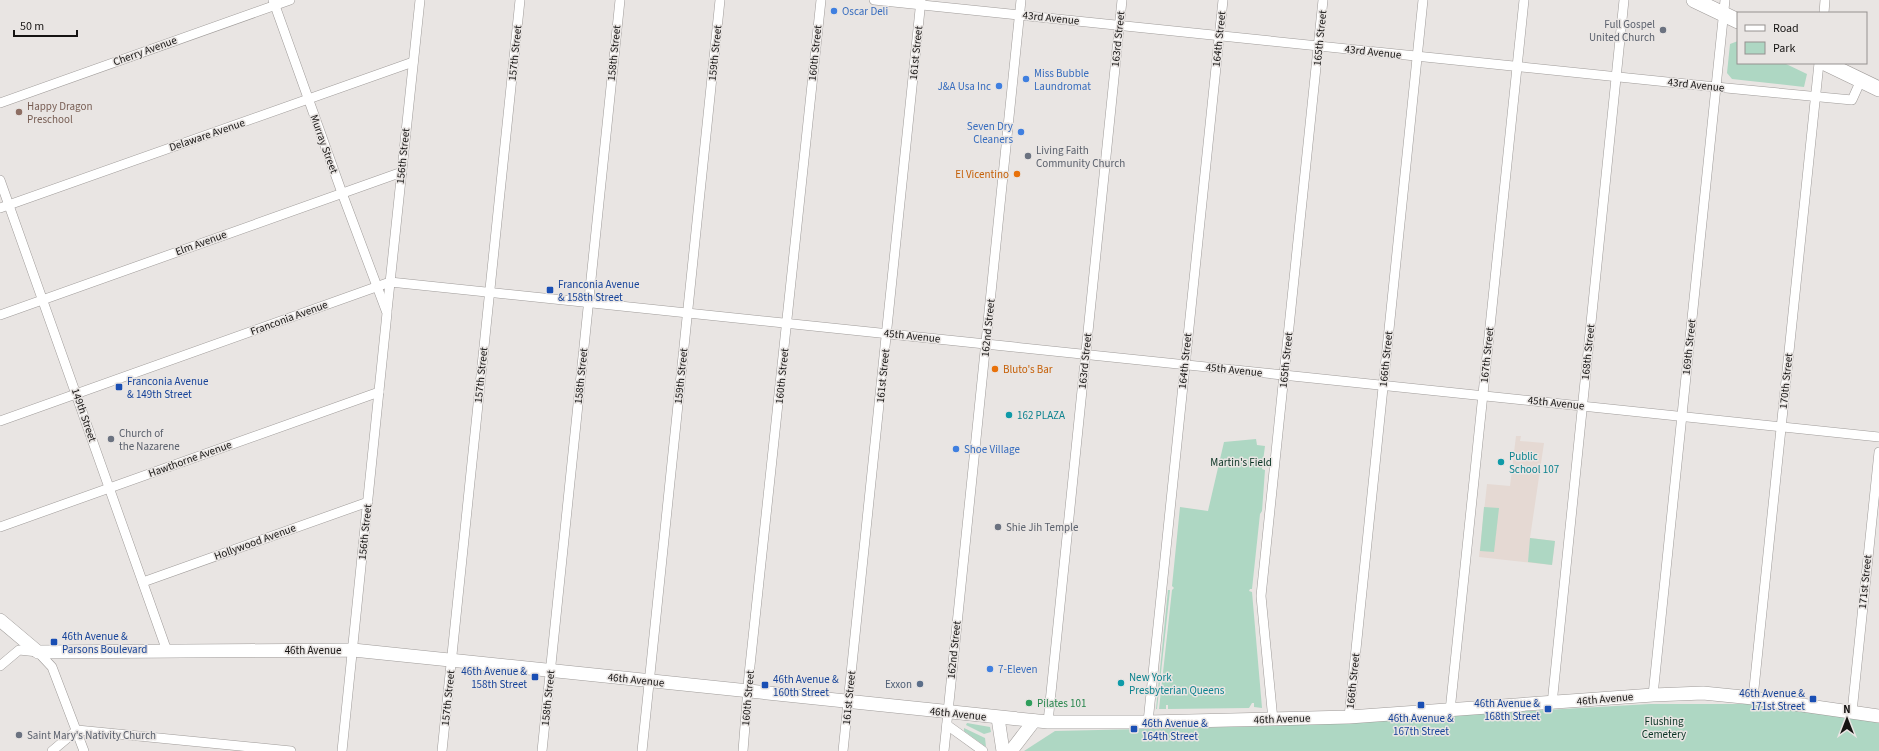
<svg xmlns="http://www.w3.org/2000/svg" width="1879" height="751" font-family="'Source Sans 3',sans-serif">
<rect width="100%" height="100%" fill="#e9e5e3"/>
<path fill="#e5d9d3" d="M1516 436H1521L1520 441 1544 443 1530 538 1555 541 1552 565 1479 557 1487 484 1510 486Z"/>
<g fill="#aed7c3">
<path d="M1738 41V63H1784L1807 74 1804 87 1732 79 1727 73 1730 44Z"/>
<path d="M1256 439 1257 445 1265 446 1262 469 1265 470 1262 511 1260 514 1252 589H1250L1249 591 1252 592 1262 708 1254 707V703H1252L1249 708 1168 709V705H1166V709H1159L1172 590 1174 588 1172 586 1180 507 1208 511 1224 442Z"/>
<path d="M1484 507 1499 508 1494 552 1480 551Z"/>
<path d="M1530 538 1555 541 1552 565 1528 562Z"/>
<path d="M1168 590H1170L1157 709H1156Z"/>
<path d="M1650 704H1754L1879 722V751H1024L1055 731 1271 726Z"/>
<path d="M967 723 990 727 991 732 984 734 966 725Z"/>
<path d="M964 728 985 738 986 747 964 731Z"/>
</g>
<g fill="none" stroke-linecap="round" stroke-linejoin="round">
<defs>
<g id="street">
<path d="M273 0 342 193 387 313 342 751"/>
<path d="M874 0 1716 87 1852 100 1861 80"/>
<path d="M1824 13 1825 0"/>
<path d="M0 103 290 0"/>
<path d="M0 180 167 651"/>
<path d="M0 208 413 62"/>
<path d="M387 311 420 0"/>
<path d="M0 315 402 172"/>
<path d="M0 421 390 282 1879 437"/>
<path d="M0 527 379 392"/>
<path d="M143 582 368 502"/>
<path d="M0 666 19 650 38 652 52 667 84 751"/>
<path d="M1653 695 1725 0"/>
<path d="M1753 698 1819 63"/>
<path d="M1552 704 1624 0"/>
<path d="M1450 711 1524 0"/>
<path d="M1852 712 1879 452"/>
<path d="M1349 717 1423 0"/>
<path d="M1273 720 1261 596 1323 0"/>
<path d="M1048 722 1122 0"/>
<path d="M1148 722 1223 0"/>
<path d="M947 725 983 751"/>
<path d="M52 751 77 730 291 751"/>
<path d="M442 751 520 0"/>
<path d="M542 751 620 0"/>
<path d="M642 751 720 0"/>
<path d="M743 751 749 675 821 0"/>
<path d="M843 751 921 0"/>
<path d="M944 751 1021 0"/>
</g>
<g id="secondary">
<path d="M0 620 38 652 353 650 1048 722H1148L1349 717 1653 695 1703 693 1753 698 1879 716"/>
<path d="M998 718 1003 751"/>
<path d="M1011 751 1034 721"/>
</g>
<g id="primary">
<path d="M1694 0 1738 21"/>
<path d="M1825 63 1879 89"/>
</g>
</defs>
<use href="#street" stroke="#9f9b99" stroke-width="10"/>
<use href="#secondary" stroke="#9f9b99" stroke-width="14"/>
<use href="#primary" stroke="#9f9b99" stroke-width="16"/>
<use href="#street" stroke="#fff" stroke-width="9"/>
<use href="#secondary" stroke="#fff" stroke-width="13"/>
<use href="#primary" stroke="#fff" stroke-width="15"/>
</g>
<g fill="#3f7fe0" stroke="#e9e5e3" stroke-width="1.5">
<circle cx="834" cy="11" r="4"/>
<circle cx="1026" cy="79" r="4"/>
<circle cx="999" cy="86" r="4"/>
<circle cx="1021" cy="132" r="4"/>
<circle cx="956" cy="449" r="4"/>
<circle cx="990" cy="669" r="4"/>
</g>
<g fill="#6b7280" stroke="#e9e5e3" stroke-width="1.5">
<circle cx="1663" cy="30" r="4"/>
<circle cx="1028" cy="156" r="4"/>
<circle cx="111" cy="439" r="4"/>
<circle cx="998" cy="527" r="4"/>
<circle cx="19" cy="735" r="4"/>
</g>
<circle fill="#8d6e63" stroke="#e9e5e3" stroke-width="1.5" cx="19" cy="112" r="4"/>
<g fill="#e8710a" stroke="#e9e5e3" stroke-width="1.5">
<circle cx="1017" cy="174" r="4"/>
<circle cx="995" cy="369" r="4"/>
</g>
<g fill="#1a4fb4" stroke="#e9e5e3" stroke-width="1.5">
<rect x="546" y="286" width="8" height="8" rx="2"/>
<rect x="115" y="383" width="8" height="8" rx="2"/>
<rect x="50" y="638" width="8" height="8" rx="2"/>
<rect x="531" y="673" width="8" height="8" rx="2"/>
<rect x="761" y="681" width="8" height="8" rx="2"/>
<rect x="1809" y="695" width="8" height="8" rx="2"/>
<rect x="1417" y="701" width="8" height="8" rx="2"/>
<rect x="1544" y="705" width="8" height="8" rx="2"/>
<rect x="1130" y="725" width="8" height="8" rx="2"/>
</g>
<g fill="#0f9aa8" stroke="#e9e5e3" stroke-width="1.5">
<circle cx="1009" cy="415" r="4"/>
<circle cx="1501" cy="462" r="4"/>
<circle cx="1121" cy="683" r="4"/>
</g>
<circle fill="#5c6f8a" stroke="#e9e5e3" stroke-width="1.5" cx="920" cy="684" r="4"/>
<circle fill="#2e9e5b" stroke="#e9e5e3" stroke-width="1.5" cx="1029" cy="703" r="4"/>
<g text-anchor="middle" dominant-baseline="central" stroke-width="3" stroke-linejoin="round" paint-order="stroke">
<g font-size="11" fill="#366cbe" stroke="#e9e5e3" text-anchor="start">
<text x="842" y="11">Oscar Deli</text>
<text x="1034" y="73">Miss Bubble<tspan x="1034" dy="13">Laundromat</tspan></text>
<text x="991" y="86" text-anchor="end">J&amp;A Usa Inc</text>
<text x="1013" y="126" text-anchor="end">Seven Dry<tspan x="1013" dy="13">Cleaners</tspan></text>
<text x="964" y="449">Shoe Village</text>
<text x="998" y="669">7-Eleven</text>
</g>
<g font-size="11" fill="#161413" stroke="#e9e5e3">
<text transform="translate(1051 18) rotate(6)">43rd Avenue</text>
<text transform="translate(1320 38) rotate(-84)">165th Street</text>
<text transform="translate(1118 39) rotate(-84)">163rd Street</text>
<text transform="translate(1219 39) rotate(-84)">164th Street</text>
<text transform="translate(145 51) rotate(-20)">Cherry Avenue</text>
<text transform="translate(1373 52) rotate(6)">43rd Avenue</text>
<text transform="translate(515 53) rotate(-84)">157th Street</text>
<text transform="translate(614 53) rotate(-84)">158th Street</text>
<text transform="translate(715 53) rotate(-84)">159th Street</text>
<text transform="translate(815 53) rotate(-84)">160th Street</text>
<text transform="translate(916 53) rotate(-84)">161st Street</text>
<text transform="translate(1696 85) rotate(6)">43rd Avenue</text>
<text transform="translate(207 135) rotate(-19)">Delaware Avenue</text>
<text transform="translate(324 144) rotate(70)">Murray Street</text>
<text transform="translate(403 156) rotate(-84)">156th Street</text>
<text transform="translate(201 243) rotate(-20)">Elm Avenue</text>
<text transform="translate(289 318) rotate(-20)">Franconia Avenue</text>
<text transform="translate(988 328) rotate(-84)">162nd Street</text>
<text transform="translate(912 336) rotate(6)">45th Avenue</text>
<text transform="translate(1689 347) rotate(-84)">169th Street</text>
<text transform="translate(1588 352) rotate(-84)">168th Street</text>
<text transform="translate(1487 355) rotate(-84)">167th Street</text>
<text transform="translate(1386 359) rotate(-84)">166th Street</text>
<text transform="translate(1286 360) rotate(-84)">165th Street</text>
<text transform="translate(1085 361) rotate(-84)">163rd Street</text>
<text transform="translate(1185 361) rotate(-84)">164th Street</text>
<text transform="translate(1234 370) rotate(6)">45th Avenue</text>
<text transform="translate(481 375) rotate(-84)">157th Street</text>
<text transform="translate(581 376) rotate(-84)">158th Street</text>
<text transform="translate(681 376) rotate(-84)">159th Street</text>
<text transform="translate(782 376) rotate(-84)">160th Street</text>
<text transform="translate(883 376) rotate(-84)">161st Street</text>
<text transform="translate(1786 381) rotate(-84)">170th Street</text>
<text transform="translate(1556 403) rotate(6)">45th Avenue</text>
<text transform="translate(84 415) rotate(71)">149th Street</text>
<text transform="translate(190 459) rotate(-20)">Hawthorne Avenue</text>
<text transform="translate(365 532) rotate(-84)">156th Street</text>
<text transform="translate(255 542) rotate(-20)">Hollywood Avenue</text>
<text transform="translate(1865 582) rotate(-84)">171st Street</text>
<text x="313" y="650">46th Avenue</text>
<text transform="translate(954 650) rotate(-84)">162nd Street</text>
<text transform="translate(636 680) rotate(6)">46th Avenue</text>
<text transform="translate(1353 681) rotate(-84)">166th Street</text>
<text transform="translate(448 698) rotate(-84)">157th Street</text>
<text transform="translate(548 698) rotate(-84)">158th Street</text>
<text transform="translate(748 698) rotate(-85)">160th Street</text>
<text transform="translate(849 698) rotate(-84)">161st Street</text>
<text transform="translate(1605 699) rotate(-5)">46th Avenue</text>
<text transform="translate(958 714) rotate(6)">46th Avenue</text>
<text transform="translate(1282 719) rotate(-2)">46th Avenue</text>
</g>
<g font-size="11" fill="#5b616d" stroke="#e9e5e3" text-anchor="start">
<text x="1655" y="24" text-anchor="end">Full Gospel<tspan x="1655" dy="13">United Church</tspan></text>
<text x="1036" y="150">Living Faith<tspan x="1036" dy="13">Community Church</tspan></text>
<text x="119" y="433">Church of<tspan x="119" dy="13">the Nazarene</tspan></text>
<text x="1006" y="527">Shie Jih Temple</text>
<text x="27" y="735">Saint Mary's Nativity Church</text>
</g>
<g font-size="11" fill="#785e54" stroke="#e9e5e3" text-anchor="start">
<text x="27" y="106">Happy Dragon<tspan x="27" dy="13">Preschool</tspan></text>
</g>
<g font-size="11" fill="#c56008" stroke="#e9e5e3" text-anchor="end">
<text x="1009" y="174">El Vicentino</text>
<text x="1003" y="369" text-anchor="start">Bluto's Bar</text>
</g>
<g font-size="11" fill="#164399" stroke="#e9e5e3" text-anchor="start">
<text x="558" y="284">Franconia Avenue<tspan x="558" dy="13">&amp; 158th Street</tspan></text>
<text x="127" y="381">Franconia Avenue<tspan x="127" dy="13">&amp; 149th Street</tspan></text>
<text x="62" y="636">46th Avenue &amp;<tspan x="62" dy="13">Parsons Boulevard</tspan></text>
<text x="527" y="671" text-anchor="end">46th Avenue &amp;<tspan x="527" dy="13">158th Street</tspan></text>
<text x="773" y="679">46th Avenue &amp;<tspan x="773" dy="13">160th Street</tspan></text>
<text x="1805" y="693" text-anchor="end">46th Avenue &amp;<tspan x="1805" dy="13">171st Street</tspan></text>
<text x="1540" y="703" text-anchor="end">46th Avenue &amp;<tspan x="1540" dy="13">168th Street</tspan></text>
<text x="1421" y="718" text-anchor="middle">46th Avenue &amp;<tspan x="1421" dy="13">167th Street</tspan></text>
<text x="1142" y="723">46th Avenue &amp;<tspan x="1142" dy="13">164th Street</tspan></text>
</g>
<g font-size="11" fill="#0d838f" stroke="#e9e5e3" text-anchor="start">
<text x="1017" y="415">162 PLAZA</text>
<text x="1509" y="456">Public<tspan x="1509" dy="13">School 107</tspan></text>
<text x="1129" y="677">New York<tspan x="1129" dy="13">Presbyterian Queens</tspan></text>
</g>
<g font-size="11" fill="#0a3324" stroke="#e9e5e3">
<text x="1241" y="462">Martin's Field</text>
<text x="1664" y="721">Flushing<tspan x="1664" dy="13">Cemetery</tspan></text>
</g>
<g font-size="11" fill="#4e5e75" stroke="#e9e5e3" text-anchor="end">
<text x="912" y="684">Exxon</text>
</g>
<g font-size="11" fill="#27864d" stroke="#e9e5e3" text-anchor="start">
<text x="1037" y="703">Pilates 101</text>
</g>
</g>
<rect x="1737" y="12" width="130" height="52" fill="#e9e5e3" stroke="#959190"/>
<rect x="1745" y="25" width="20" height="6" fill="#ffffff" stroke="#959190"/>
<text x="1773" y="32" font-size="12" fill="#161413">Road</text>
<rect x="1745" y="42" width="20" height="12" fill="#aed7c3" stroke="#959190"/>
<text x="1773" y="52" font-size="12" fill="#161413">Park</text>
<g transform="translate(1847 719)" stroke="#e9e5e3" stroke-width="3" paint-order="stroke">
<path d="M0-3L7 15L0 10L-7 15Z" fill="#161413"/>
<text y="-6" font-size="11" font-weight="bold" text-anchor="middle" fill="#161413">N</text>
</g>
<path d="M14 30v6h63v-6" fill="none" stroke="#161413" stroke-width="2"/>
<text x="20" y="30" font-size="12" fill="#161413" stroke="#e9e5e3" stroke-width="3" paint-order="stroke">50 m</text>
</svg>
